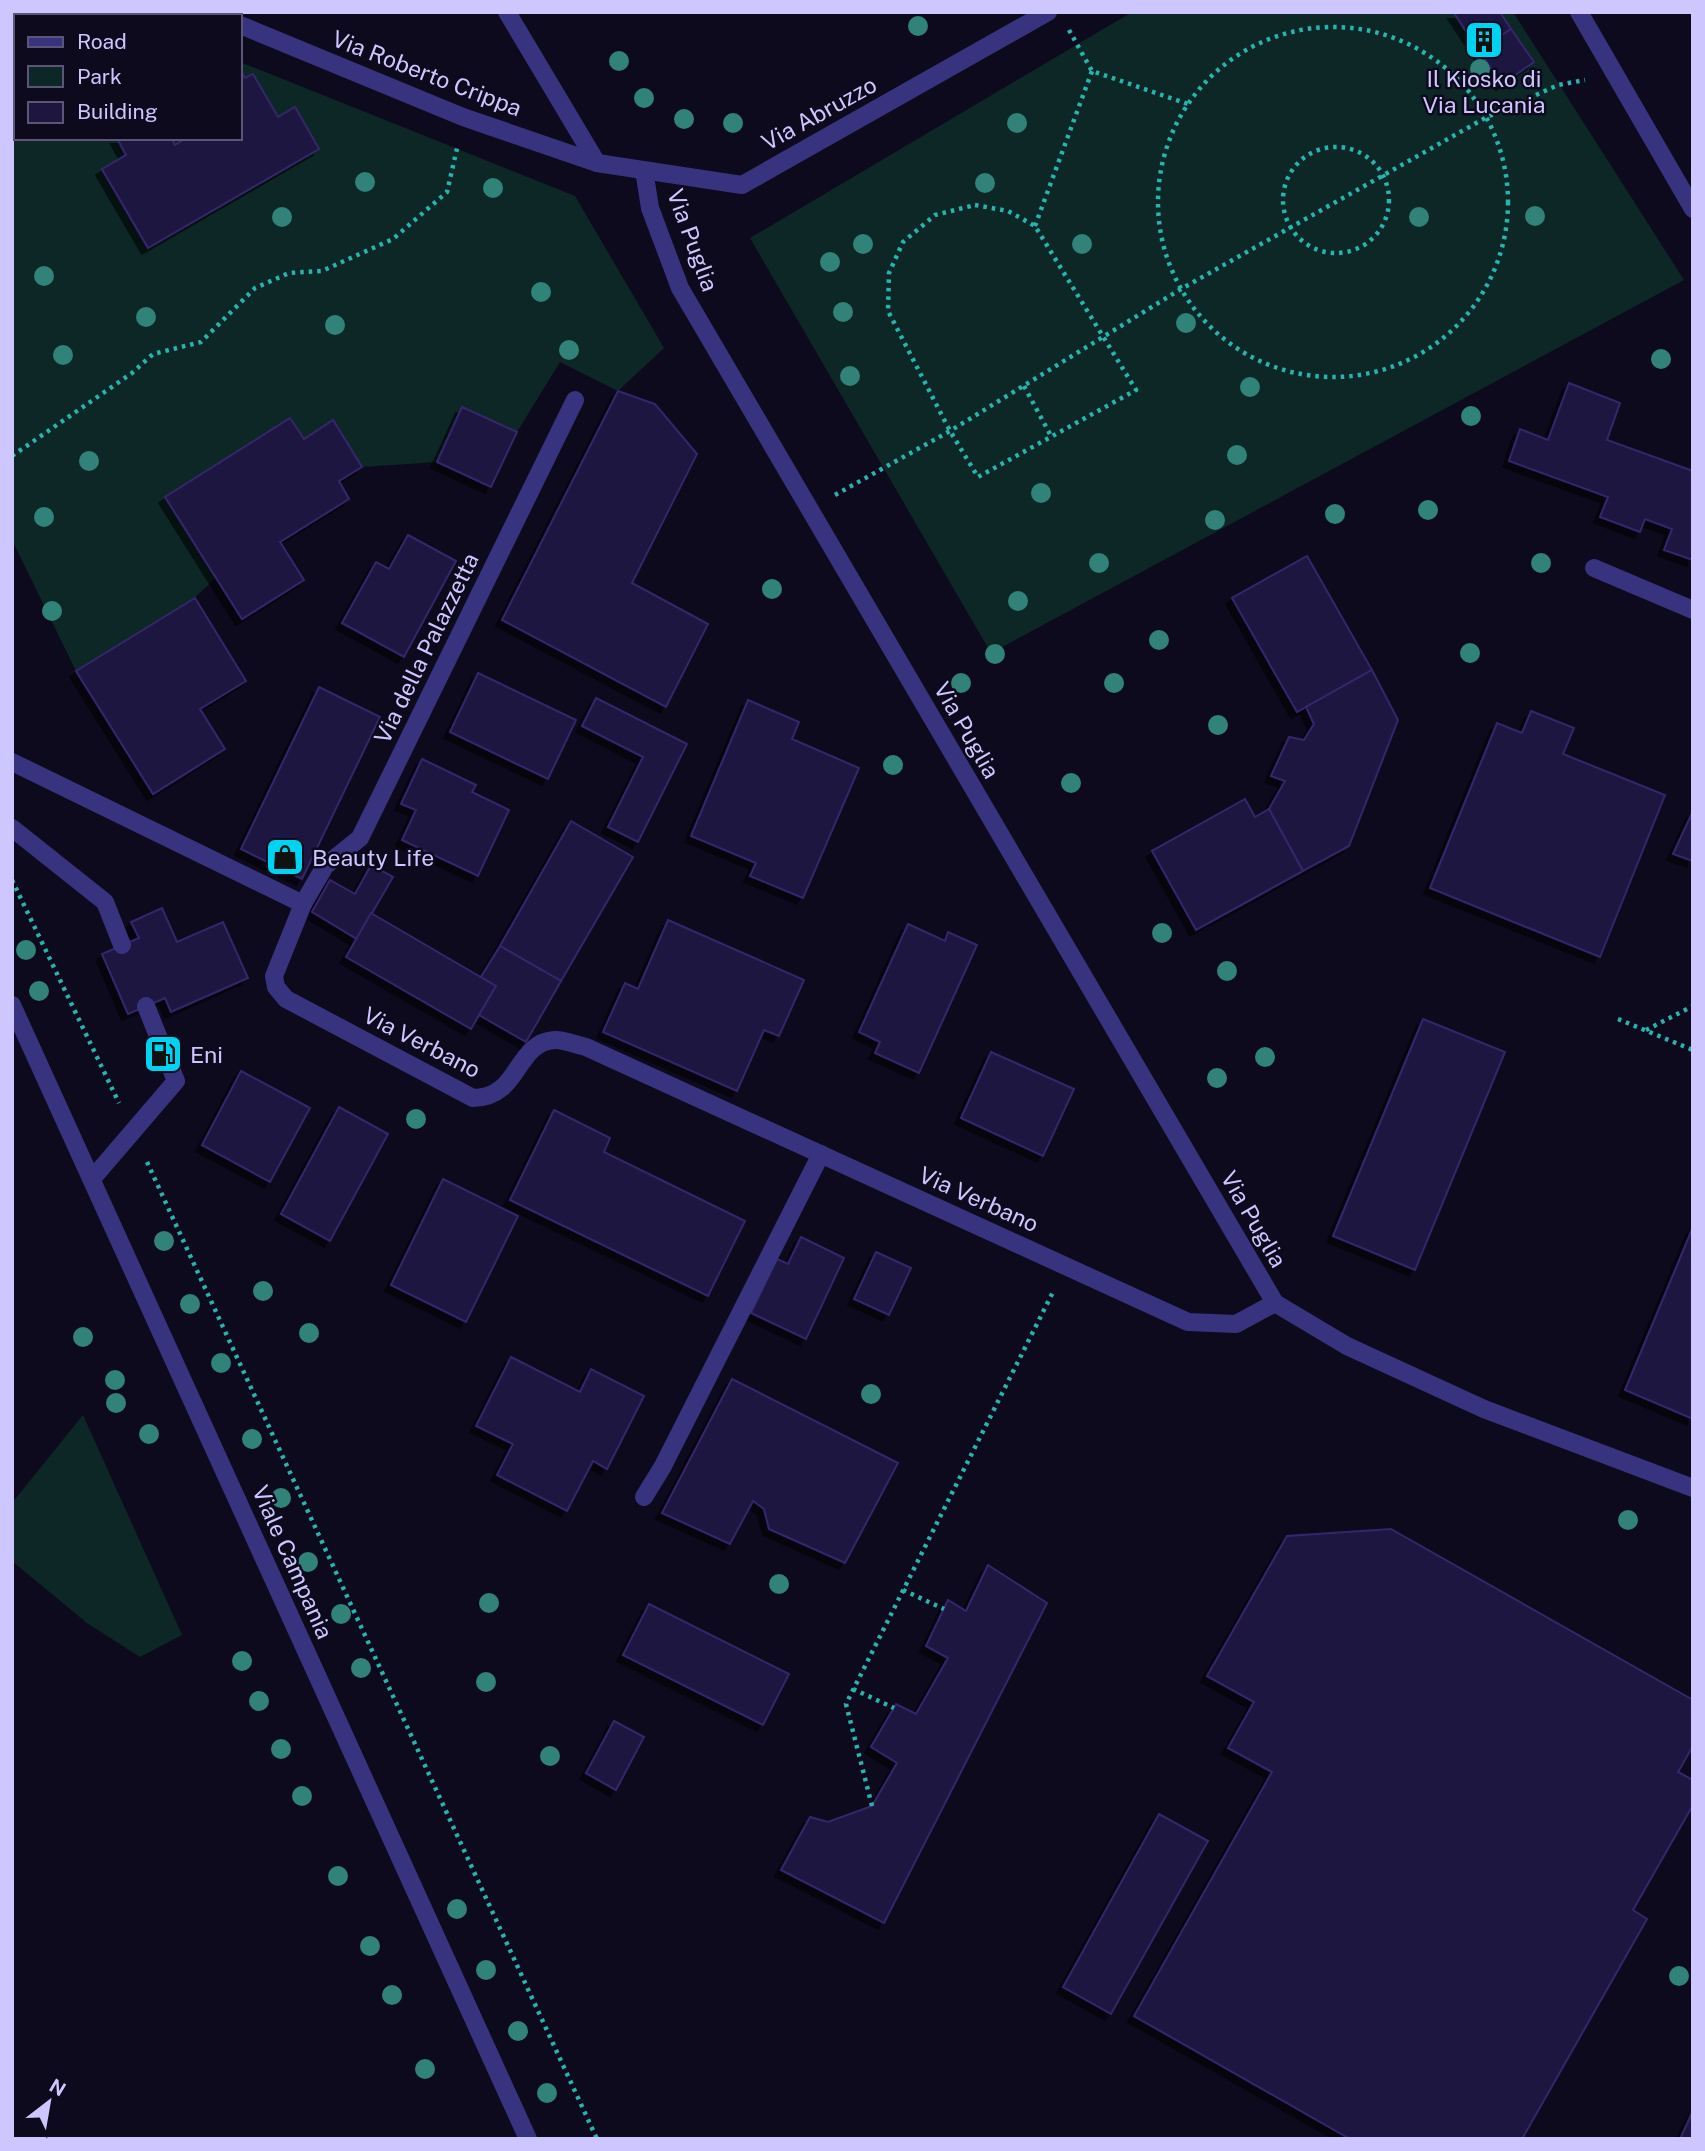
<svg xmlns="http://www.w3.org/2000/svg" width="1705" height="2151" font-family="'Public Sans',sans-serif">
<defs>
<filter id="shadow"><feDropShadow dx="-6" dy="6" stdDeviation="0" flood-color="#0009"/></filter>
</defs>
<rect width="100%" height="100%" fill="#0e0a1d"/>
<g fill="#0d2727">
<path d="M20 12H115L123 16H19Z"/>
<path d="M1132 12H1513L1684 280 991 653 750 238Z"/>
<path d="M16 21V138H240V62L575 196 664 348 618 391 560 362 517 432 462 407 437 462 362 467 334 421 304 439 289 419 165 497 216 578 194 598 76 671 12 540V28Z"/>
<path d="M83 1415 182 1635 140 1657 87 1623 12 1561V1503Z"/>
</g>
<g fill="#1f163f" stroke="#36266c" stroke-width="2" filter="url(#shadow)">
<path d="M1500 12 1511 29 1479 51 1454 13Z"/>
<path d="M1511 29 1534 62 1502 84 1479 51Z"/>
<path d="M240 69 245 78 253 74 278 117 295 107 319 149 148 248 102 169 126 155 117 138H171L175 145 186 138H240Z"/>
<path d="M1569 383 1620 403 1607 440 1693 471V560L1664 550 1672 529 1645 519 1640 532 1600 517 1608 497 1509 461 1520 429 1548 440Z"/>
<path d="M618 391 655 404 697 454 632 583 708 624 666 707 502 620Z"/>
<path d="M462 407 517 432 491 487 437 462Z"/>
<path d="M290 418 304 439 333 420 362 467 339 481 349 499 280 542 304 580 242 619 165 497Z"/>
<path d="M408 535 456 561 404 657 342 623 376 562 389 569Z"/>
<path d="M1307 556 1372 670 1297 712 1232 598Z"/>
<path d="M195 598 246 681 200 709 225 749 153 794 76 671Z"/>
<path d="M1372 670 1398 720 1349 846 1303 871 1269 809 1285 781 1271 776 1289 737 1304 740 1314 724 1306 707Z"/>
<path d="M478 673 576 720 548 779 450 732Z"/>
<path d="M319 687 380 717 302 879 241 849Z"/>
<path d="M596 698 687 744 638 842 608 827 643 757 582 726Z"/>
<path d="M748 700 799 722 792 739 859 768 803 898 750 876 756 863 691 836Z"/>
<path d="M1531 711 1574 728 1563 754 1665 795 1600 957 1430 888 1497 723 1522 733Z"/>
<path d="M422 759 476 785 472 792 509 810 478 876 402 840 416 810 401 804Z"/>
<path d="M1245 799 1255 817 1269 809 1303 871 1196 930 1152 851Z"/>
<path d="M1693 811V861L1673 854Z"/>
<path d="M571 821 633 857 561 981 500 946Z"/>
<path d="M371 865 393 877 357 939 312 912 330 880 355 894Z"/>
<path d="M162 908 177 942 223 922 248 978 171 1012 165 998 128 1014 102 954 139 938 131 922Z"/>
<path d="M371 913 496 986 471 1029 346 957Z"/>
<path d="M668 920 804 980 779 1036 764 1030 737 1091 603 1032 625 983 638 989Z"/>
<path d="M908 924 945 941 948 932 977 945 919 1073 875 1053 880 1042 859 1032Z"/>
<path d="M500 946 561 981 526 1042 479 1015 496 986 481 977Z"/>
<path d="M1423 1019 1505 1052 1415 1270 1333 1236Z"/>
<path d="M991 1052 1074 1089 1043 1156 961 1118Z"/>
<path d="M241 1071 310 1108 270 1182 202 1145Z"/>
<path d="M339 1107 388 1134 330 1241 281 1214Z"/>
<path d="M554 1110 610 1138 604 1152 745 1221 708 1296 510 1200Z"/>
<path d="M443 1179 518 1216 466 1322 391 1285Z"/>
<path d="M1693 1227V1419L1625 1390Z"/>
<path d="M801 1237 844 1258 806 1339 751 1313 777 1259 788 1264Z"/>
<path d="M876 1252 911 1268 889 1315 854 1299Z"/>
<path d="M511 1357 580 1392 591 1369 644 1396 607 1469 593 1461 567 1511 497 1475 513 1444 476 1426Z"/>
<path d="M732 1379 898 1463 845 1563 769 1529 764 1509 753 1501 730 1544 662 1513Z"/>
<path d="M1391 1529 1693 1700V1746L1678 1772 1693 1780V1805L1633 1910 1647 1919 1522 2139H1350L1134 2016 1272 1772 1228 1748 1254 1702 1207 1676 1287 1536Z"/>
<path d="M988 1565 1047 1603 884 1923 781 1870 810 1817 828 1822 872 1806 897 1763 871 1747 896 1704 916 1714 948 1658 926 1646 948 1600 966 1611Z"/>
<path d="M649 1604 789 1674 763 1725 623 1655Z"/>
<path d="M614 1721 644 1737 616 1790 586 1773Z"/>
<path d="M1159 1814 1208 1841 1111 2014 1063 1987Z"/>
<path d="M1693 2111V2139H1680Z"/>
</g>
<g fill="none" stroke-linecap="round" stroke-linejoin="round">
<g stroke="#27b3ae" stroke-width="4.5" stroke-dasharray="3.5 5" stroke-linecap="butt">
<circle cx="1333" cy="202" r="175"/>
<path d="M1069 30 1092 71 1188 104"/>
<circle cx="1336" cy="200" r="53"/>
<path d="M975 205 1008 211 1035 226 1136 390 978 477 950 431 888 311 889 273 903 242 935 215Z"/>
<path d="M1035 226 1092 71"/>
<path d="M1024 386 1051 436"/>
<path d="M12 456 132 373 153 354 201 342 255 288 289 273 322 271 393 239 447 192 458 144"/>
<path d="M835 495 950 431 1181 289 1487 117 1558 85 1585 80"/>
<path d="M12 880 119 1103"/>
<path d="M1618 1019 1693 1050"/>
<path d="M1646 1030 1693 1006"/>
<path d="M147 1162 597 2139"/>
<path d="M903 1590 944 1609"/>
<path d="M853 1689 894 1708"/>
<path d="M872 1806 846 1704 1053 1292"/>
</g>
<g stroke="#38337f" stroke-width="18">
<path d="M12 828 105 902 122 945"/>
<path d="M92 1179 176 1081 146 1006"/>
</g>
<g stroke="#38337f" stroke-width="18">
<path d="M208 12 216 16"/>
<path d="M507 12 597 163"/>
<path d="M1579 12 1693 209"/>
<path d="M240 25 463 117 597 163 742 185 1048 12"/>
<path d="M644 170 650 208 680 288 1275 1303 1347 1346 1484 1409 1693 1488"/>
<path d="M575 400 360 838 325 866 303 904 274 976 276 987 286 999 473 1098C520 1098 515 1043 554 1040 563 1039 576 1045 586 1047L1188 1322 1236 1324 1275 1303"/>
<path d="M1594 568 1693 610"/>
<path d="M12 762 303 904"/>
<path d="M644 1497 663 1466 821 1154"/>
</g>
<path stroke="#38337f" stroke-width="18" d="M12 1005 528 2139"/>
</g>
<g fill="#318278">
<circle cx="918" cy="26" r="10"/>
<circle cx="619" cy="61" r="10"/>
<circle cx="1480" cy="69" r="10"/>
<circle cx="644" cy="98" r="10"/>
<circle cx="684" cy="119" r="10"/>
<circle cx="733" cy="123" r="10"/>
<circle cx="1017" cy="123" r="10"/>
<circle cx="365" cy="182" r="10"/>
<circle cx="985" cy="183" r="10"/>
<circle cx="493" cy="188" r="10"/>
<circle cx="1535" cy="216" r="10"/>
<circle cx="282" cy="217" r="10"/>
<circle cx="1419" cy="217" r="10"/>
<circle cx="863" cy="244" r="10"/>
<circle cx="1082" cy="244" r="10"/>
<circle cx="830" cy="262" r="10"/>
<circle cx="44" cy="276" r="10"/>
<circle cx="541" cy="292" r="10"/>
<circle cx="843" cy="312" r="10"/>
<circle cx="146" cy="317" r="10"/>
<circle cx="1186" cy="323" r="10"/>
<circle cx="335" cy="325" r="10"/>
<circle cx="569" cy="350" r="10"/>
<circle cx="63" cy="355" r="10"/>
<circle cx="1661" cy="359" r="10"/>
<circle cx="850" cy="376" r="10"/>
<circle cx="1250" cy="387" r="10"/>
<circle cx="1471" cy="416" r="10"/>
<circle cx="1237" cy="455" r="10"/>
<circle cx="89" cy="461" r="10"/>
<circle cx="1041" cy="493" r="10"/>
<circle cx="1428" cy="510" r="10"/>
<circle cx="1335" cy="514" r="10"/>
<circle cx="44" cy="517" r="10"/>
<circle cx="1215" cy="520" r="10"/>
<circle cx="1099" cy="563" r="10"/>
<circle cx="1541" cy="563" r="10"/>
<circle cx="772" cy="589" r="10"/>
<circle cx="1018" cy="601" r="10"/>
<circle cx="52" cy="611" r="10"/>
<circle cx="1159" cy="640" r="10"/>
<circle cx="1470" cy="653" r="10"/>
<circle cx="995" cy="654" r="10"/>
<circle cx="961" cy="683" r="10"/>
<circle cx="1114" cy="683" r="10"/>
<circle cx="1218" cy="725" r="10"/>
<circle cx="893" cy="765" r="10"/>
<circle cx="1071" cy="783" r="10"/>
<circle cx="1162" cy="933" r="10"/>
<circle cx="26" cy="950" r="10"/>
<circle cx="1227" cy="971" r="10"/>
<circle cx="39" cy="991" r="10"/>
<circle cx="1265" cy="1057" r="10"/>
<circle cx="1217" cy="1078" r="10"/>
<circle cx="416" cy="1119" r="10"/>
<circle cx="164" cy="1241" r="10"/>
<circle cx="263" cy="1291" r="10"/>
<circle cx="190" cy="1304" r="10"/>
<circle cx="309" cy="1333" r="10"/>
<circle cx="83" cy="1337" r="10"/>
<circle cx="221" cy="1363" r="10"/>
<circle cx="115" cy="1380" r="10"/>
<circle cx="871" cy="1394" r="10"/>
<circle cx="116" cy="1403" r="10"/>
<circle cx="149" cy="1434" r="10"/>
<circle cx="252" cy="1439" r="10"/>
<circle cx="281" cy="1498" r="10"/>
<circle cx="1628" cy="1520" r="10"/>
<circle cx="308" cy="1562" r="10"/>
<circle cx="779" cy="1584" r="10"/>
<circle cx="489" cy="1603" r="10"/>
<circle cx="341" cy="1614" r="10"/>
<circle cx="242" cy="1661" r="10"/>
<circle cx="361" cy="1668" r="10"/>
<circle cx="486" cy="1682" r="10"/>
<circle cx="259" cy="1701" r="10"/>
<circle cx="281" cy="1749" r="10"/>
<circle cx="550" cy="1756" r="10"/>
<circle cx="302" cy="1796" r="10"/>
<circle cx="338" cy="1876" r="10"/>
<circle cx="457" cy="1909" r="10"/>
<circle cx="370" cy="1946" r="10"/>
<circle cx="486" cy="1970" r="10"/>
<circle cx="1679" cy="1976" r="10"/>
<circle cx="392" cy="1995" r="10"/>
<circle cx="518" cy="2031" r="10"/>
<circle cx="425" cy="2069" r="10"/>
<circle cx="547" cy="2093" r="10"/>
</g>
<defs>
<symbol id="building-square" viewBox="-11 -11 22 22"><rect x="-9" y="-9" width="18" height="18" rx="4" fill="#00d3f1" stroke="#0e0a1d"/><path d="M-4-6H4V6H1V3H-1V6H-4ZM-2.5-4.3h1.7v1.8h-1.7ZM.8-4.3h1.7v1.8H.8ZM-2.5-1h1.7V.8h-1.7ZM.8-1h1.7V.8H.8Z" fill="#111"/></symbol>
<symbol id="shop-square" viewBox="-11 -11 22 22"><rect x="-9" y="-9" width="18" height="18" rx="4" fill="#00d3f1" stroke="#0e0a1d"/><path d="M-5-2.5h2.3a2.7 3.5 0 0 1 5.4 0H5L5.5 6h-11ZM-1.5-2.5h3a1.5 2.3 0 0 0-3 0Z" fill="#111"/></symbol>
<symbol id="fuel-square" viewBox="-11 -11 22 22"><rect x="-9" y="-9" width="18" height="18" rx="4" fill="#00d3f1" stroke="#0e0a1d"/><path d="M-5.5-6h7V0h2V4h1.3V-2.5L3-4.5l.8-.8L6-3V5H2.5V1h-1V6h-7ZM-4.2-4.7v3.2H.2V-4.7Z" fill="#111"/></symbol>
</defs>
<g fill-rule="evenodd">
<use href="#building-square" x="1462" y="18" width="44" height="44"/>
<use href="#shop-square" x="263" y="835" width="44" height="44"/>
<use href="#fuel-square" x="141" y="1032" width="44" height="44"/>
</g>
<g text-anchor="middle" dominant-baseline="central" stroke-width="5" stroke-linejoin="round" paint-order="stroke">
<g font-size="23" fill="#cec6ff" stroke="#0e0a1d">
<text transform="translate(427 73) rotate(21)">Via Roberto Crippa</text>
<text transform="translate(819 113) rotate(-29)">Via Abruzzo</text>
<text transform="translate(693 240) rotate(70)">Via Puglia</text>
<text transform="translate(426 648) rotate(-64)">Via della Palazzetta</text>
<text transform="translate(967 730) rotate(60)">Via Puglia</text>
<text transform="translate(422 1042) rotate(27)">Via Verbano</text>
<text transform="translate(979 1199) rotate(24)">Via Verbano</text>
<text transform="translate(1254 1219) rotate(60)">Via Puglia</text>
<text transform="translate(293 1562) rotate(66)">Viale Campania</text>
</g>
<g font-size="23" fill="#cec6ff" stroke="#0e0a1d" text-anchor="start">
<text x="1484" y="78" text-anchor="middle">Il Kiosko di<tspan x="1484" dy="26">Via Lucania</tspan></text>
<text x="312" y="857">Beauty Life</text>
<text x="190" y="1054">Eni</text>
</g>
</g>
<rect width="1705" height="2151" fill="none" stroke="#cec6ff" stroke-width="28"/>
<rect x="14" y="14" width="228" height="126" fill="#0e0a1d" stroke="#5b5577" stroke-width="2"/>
<rect x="28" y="37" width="35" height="10" fill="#38337f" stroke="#5b5577" stroke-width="2"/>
<text x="77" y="49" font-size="21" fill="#cec6ff">Road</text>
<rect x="28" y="66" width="35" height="21" fill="#0d2727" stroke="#5b5577" stroke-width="2"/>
<text x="77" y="84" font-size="21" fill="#cec6ff">Park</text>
<rect x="28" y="102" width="35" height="21" fill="#1f163f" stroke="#5b5577" stroke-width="2"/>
<text x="77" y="119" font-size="21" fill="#cec6ff">Building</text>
<g transform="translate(49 2102) rotate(31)" stroke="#0e0a1d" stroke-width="5" paint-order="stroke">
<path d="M0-5L12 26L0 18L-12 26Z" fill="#cec6ff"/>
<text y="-10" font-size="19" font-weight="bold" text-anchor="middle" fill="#cec6ff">N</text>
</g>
</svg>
